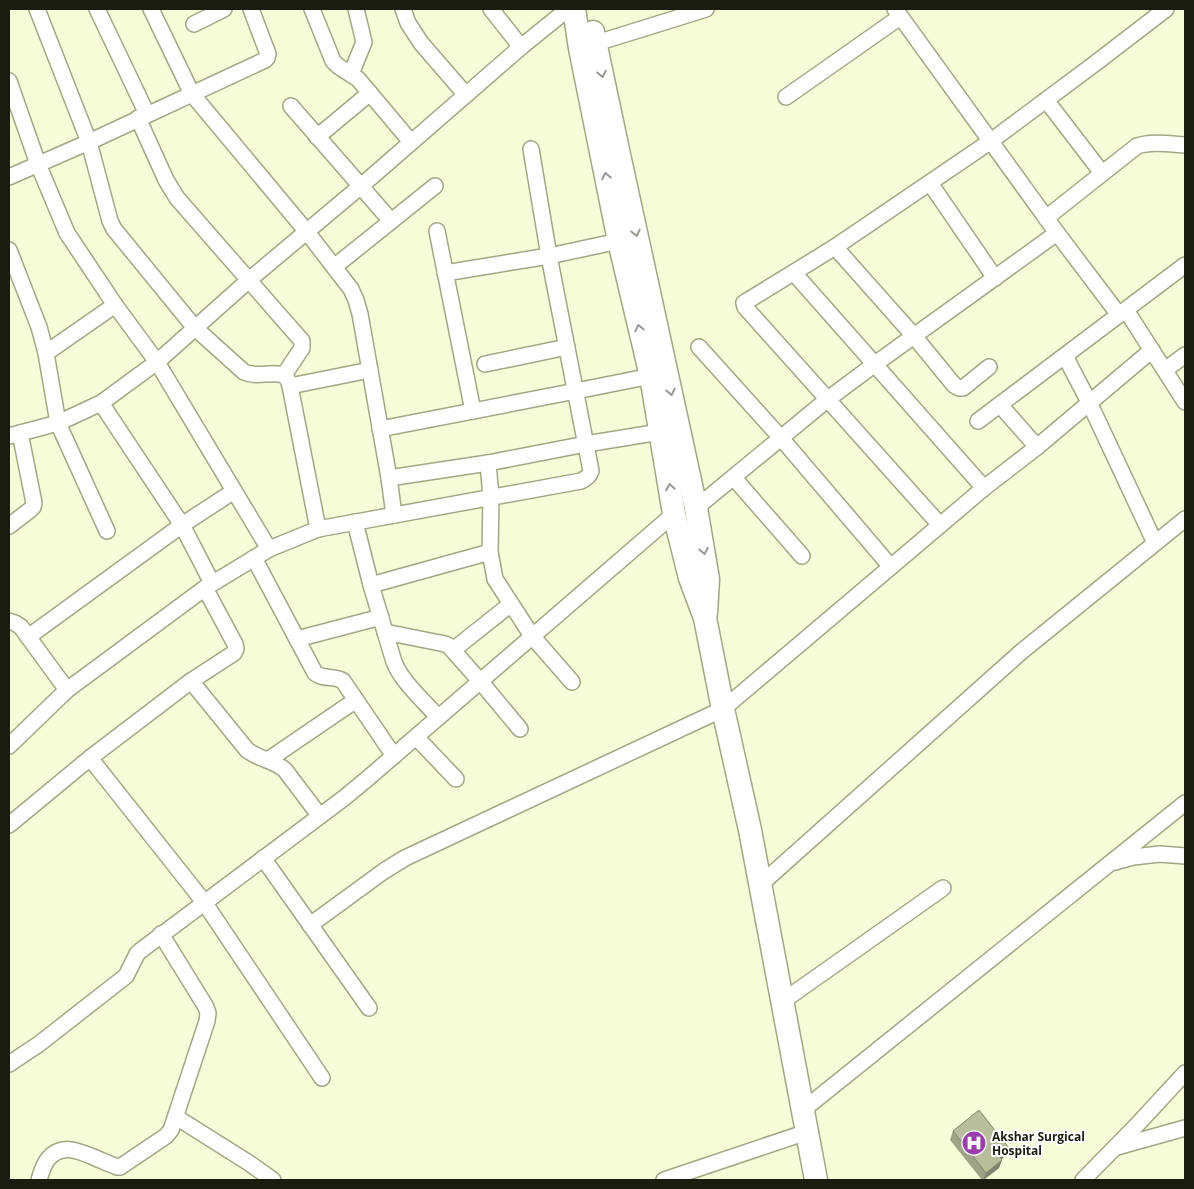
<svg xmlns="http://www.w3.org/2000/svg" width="1194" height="1189" font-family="'Open Sans',sans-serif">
<rect width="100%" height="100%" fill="#f7fcd8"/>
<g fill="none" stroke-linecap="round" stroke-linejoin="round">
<defs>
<g id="minor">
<path d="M37 9 89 142 110 221 114 229 195 328 244 372C256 378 273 371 283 375 287 377 289 382 290 386L318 529"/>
<path d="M97 9 147 114"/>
<path d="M151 9 192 94 307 232 351 289 356 300 360 314 389 478 394 515"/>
<path d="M312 9 333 61 338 66 358 79 411 142"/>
<path d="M403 9 408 23 421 43 466 95"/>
<path d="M491 9 521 47"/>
<path d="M895 9 1057 233 1119 315"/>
<path d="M194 24 224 9"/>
<path d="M587 46 706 9"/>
<path d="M351 74 364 42 356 9"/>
<path d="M9 81 38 164 67 233 115 305 157 362 269 549"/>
<path d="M786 97 900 17"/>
<path d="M1046 100 1102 173"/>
<path d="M291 106 391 221"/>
<path d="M138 118 166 180 177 198 302 341V348L284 375"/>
<path d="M317 137 370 93"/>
<path d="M9 177 89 142 265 60 267 58 268 54 251 9"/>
<path d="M930 183 995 278"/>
<path d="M1046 218 1137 146C1152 141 1169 144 1185 145"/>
<path d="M437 231 473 411"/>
<path d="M835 247 914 336 954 385 959 388H963L989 367"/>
<path d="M9 250 39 327 46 353 58 423 107 531"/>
<path d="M334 267 435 186"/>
<path d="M445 273 549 256 619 241"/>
<path d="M794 273 984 488"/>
<path d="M1126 310 1185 402"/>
<path d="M699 347 781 438 891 567"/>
<path d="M46 353 115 305"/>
<path d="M1065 356 1089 402 1155 543"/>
<path d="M485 364 567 347"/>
<path d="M1165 370 1185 355"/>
<path d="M290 386 370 370"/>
<path d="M101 403 182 525 212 583"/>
<path d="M1000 405 1037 447"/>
<path d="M978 421 1185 265"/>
<path d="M380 429 576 391 651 376"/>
<path d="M9 436 58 423 101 403 157 362 249 280 361 186 521 47 568 9"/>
<path d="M488 463 491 497 490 552 495 579 532 636 572 682"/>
<path d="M389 478 488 463 586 444 660 432"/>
<path d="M734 478 802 556"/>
<path d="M696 508 828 399 875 364 1057 233"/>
<path d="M355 522 371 585 394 662C402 682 423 700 438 717"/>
<path d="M940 525 745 307 744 303 835 247 991 141 1097 62 1166 9"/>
<path d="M9 526 30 510 33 507 34 503 20 433"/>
<path d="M254 558 315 673C323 680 335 675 343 681L394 756"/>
<path d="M371 585 490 552"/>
<path d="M9 621 15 623 21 627 67 690"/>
<path d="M385 632 445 644 449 646 480 681 520 729"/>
<path d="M28 637 182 525 234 491"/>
<path d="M297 639 381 617"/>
<path d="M453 650 511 604"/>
<path d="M191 681 247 750C258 759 274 760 285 770L319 815"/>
<path d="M416 737 456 779"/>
<path d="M9 746 67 690 205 588 269 549 318 529 581 481C586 478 589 477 591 471L549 256 531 149"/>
<path d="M90 758 204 902 322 1078"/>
<path d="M268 760 356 700"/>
<path d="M9 825 90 758 191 681 234 653 236 649 235 644 205 588"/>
<path d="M263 858 369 1008"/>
<path d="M1115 862 1133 857 1160 854 1185 856"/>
<path d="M761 884 1021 652 1185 519"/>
<path d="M310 925 384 871 405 858 723 709 984 488 1037 447 1152 350"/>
<path d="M783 1001 943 888"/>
<path d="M9 1064 39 1044 126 976 137 954 140 951 344 798 367 779 674 514"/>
<path d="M803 1110 1185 803"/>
<path d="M176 1117 249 1163 273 1180"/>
<path d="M1117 1147 1185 1128"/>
<path d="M39 1180C41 1173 43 1165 48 1159 61 1144 76 1150 91 1156 100 1160 108 1163 117 1167H120L166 1136 171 1130 207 1021 208 1013 206 1007 161 934"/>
<path d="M664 1180 807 1132"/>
<path d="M1083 1180 1135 1127 1185 1073"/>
</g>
<g id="highway">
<path d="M574 9 580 48 619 241 651 376 674 514 690 578 705 618 723 709 750 830 816 1180"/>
<path d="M593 32 618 150 696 508 708 579 706 613"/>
</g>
</defs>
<use href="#minor" stroke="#a2a685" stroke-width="18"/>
<use href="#highway" stroke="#a2a685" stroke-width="25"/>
<use href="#minor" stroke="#fff" stroke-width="15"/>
<use href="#highway" stroke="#fff" stroke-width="22"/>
</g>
<path fill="#9ea385" d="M953 1131 1008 1147 1005 1156 1002 1159 999 1168 984 1180H982L950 1140Z"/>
<g fill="#81846c">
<path d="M1008 1147 1005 1156 995 1164 999 1155Z"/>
<path d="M1002 1160 999 1168 983 1180 986 1173Z"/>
</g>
<path fill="#b8bd9b" stroke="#81846c" d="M979 1110 1008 1147 999 1155 1002 1160 986 1173 953 1131Z"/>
<defs><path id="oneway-chevron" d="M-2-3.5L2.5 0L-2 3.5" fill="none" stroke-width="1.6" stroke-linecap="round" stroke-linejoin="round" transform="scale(1.25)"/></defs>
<g stroke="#989993">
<use href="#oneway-chevron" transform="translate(602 74) rotate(78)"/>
<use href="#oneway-chevron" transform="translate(606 176) rotate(-101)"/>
<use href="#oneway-chevron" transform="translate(636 233) rotate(78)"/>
<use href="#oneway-chevron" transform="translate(639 328) rotate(-103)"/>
<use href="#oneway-chevron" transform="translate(671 392) rotate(78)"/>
<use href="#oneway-chevron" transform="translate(670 487) rotate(-100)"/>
<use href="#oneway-chevron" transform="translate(704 551) rotate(79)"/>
</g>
<defs>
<symbol id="hospital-disc" viewBox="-11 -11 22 22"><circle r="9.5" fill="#9a3faa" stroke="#fff"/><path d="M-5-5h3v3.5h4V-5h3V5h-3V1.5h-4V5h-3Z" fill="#fff"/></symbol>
</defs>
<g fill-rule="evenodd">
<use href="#hospital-disc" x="960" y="1129" width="28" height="28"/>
</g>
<g text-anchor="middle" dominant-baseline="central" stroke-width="4" stroke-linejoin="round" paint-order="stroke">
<g font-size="12" font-weight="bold" fill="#1b1c10" stroke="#fff" text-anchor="start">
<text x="992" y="1136">Akshar Surgical<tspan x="992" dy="14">Hospital</tspan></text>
</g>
</g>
<rect width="1194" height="1189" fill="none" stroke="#1b1c10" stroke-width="20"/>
</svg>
